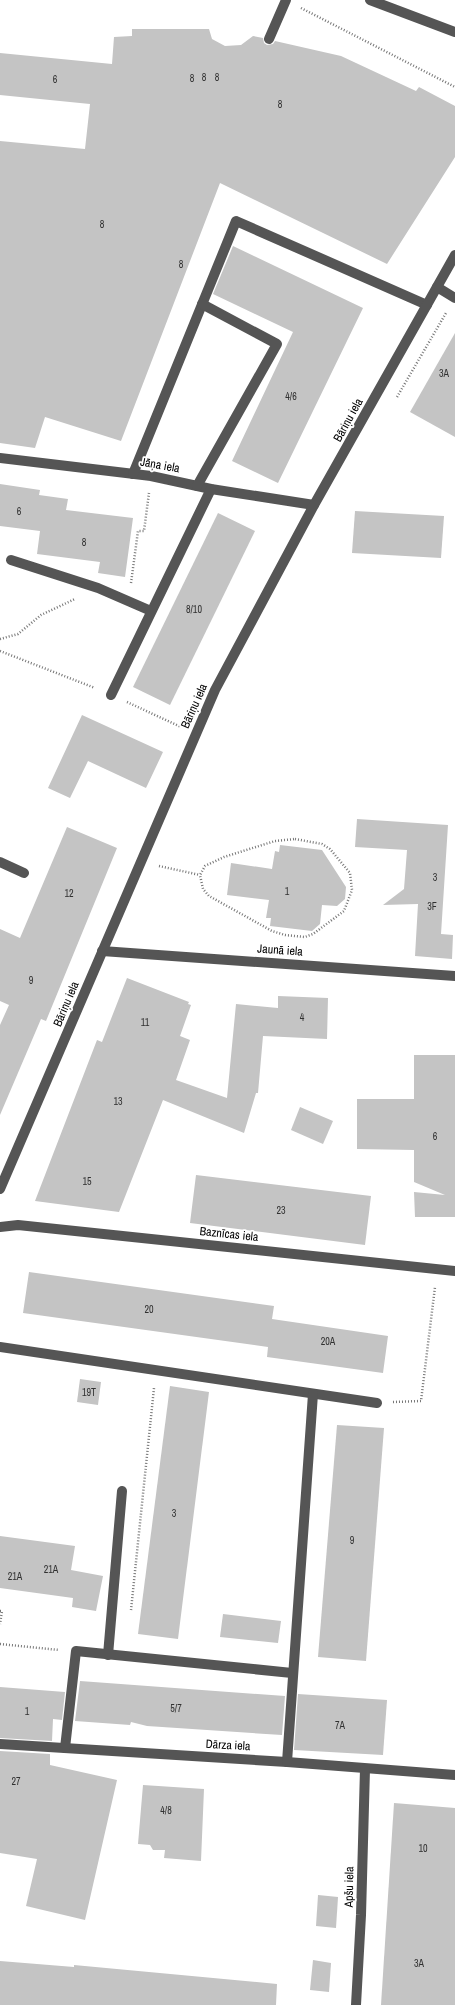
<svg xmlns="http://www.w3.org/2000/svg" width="455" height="2005" font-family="'Archivo Narrow',sans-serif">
<rect width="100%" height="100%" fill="#fff"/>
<g fill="#c4c4c4">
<path d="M132 29H209L212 39 225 46 241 45 253 36 263 38 264 43 267 45 273 44 275 41 341 56 416 91 419 87 455 106V157L387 264 220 183 121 441 45 417 35 448 0 443V141L85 149 90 104 0 95V53L112 64 114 37 132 36Z"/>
<path d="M233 246 363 308 278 483 232 461 293 332 213 294Z"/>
<path d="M455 333V437L410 412Z"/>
<path d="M0 484 40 490 39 495 68 499 66 510 133 518 125 577 98 573 100 562 37 554 40 531 0 526Z"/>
<path d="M355 511 444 516 441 558 352 553Z"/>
<path d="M218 513 255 531 170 705 133 687Z"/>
<path d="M82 715 163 752 146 788 88 761 70 798 48 788Z"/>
<path d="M357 819 448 825 441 934 453 935 452 959 415 956 418 904 383 905 404 889 407 850 355 847Z"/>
<path d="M67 827 117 848 46 1021 41 1019 0 1115V1025L9 1005 0 1001V929L20 938Z"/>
<path d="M280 845 322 850 346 887 345 899 337 906 322 905 320 924 312 931 270 926 271 918H266L269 900 227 895 231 863 272 869 275 851 279 852Z"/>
<path d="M127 978 189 1002 188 1004 191 1005 180 1036 190 1040 176 1080 227 1098 236 1004 278 1008V996L328 998 327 1039 263 1036 258 1093H256L244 1133 163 1100 119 1212 35 1201 97 1040 102 1042Z"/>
<path d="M414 1055H455V1217H415L414 1192 445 1195 414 1182V1150L357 1149V1099H414Z"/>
<path d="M300 1107 333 1121 323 1144 291 1130Z"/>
<path d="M196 1175 371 1196 365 1245 190 1223Z"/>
<path d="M29 1272 274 1306 272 1319 388 1336 383 1373 267 1357 268 1347 23 1313Z"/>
<path d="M80 1379 101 1382 98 1405 77 1402Z"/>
<path d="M170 1386 209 1392 178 1639 138 1634Z"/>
<path d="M337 1425 384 1428 366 1661 318 1657Z"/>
<path d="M0 1536 75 1546 71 1570 103 1576 96 1611 72 1607 73 1598 0 1588Z"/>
<path d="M223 1614 281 1621 278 1643 220 1637Z"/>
<path d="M80 1681 285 1696 282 1735 147 1726 131 1722 130 1725 75 1721Z"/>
<path d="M0 1687 65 1692 62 1720 53 1719 52 1741 0 1738Z"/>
<path d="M298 1694 387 1700 383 1755 294 1750Z"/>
<path d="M0 1751 50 1754V1765L117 1780 85 1920 26 1906 37 1859 0 1853Z"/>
<path d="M143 1785 204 1789 201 1861 164 1858 165 1850H153L150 1845 138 1844Z"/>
<path d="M394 1803 455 1808V2005H381Z"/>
<path d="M318 1895 338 1897 336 1928 316 1926Z"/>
<path d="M313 1960 331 1963 329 1992 310 1990Z"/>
<path d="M0 1961 74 1967V1965L277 1984 276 2005H0Z"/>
</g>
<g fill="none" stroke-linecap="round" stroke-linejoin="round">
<g stroke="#777" stroke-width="2.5" stroke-dasharray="1 2" stroke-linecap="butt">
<path d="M301 8 455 87"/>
<path d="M397 397 446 313"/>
<path d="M131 583 138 531H144L149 493"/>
<path d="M0 639 18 634 41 615 75 599"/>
<path d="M0 651 95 688"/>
<path d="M127 702 181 727"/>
<path d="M295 839 322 844 330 849 350 873 352 890 344 911 313 934 305 937 285 935 272 931 209 896 203 889 200 875 205 866 224 857 275 841Z"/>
<path d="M159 866 200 875"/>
<path d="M393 1402 421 1401 435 1287"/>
<path d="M131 1610 154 1388"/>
<path d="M0 1611H2L0 1624"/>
<path d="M0 1644 59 1650"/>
</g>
<g stroke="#555" stroke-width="10">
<path d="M370 0 455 32"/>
<path d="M269 39 286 0"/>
<path d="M437 287 455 298"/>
<path d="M0 458 151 476 211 489 314 505"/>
<path d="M133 474 236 221 427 305"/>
<path d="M197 486 277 344 202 304"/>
<path d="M11 560 98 588 151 611"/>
<path d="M111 695 211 489"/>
<path d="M0 862 24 873"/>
<path d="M102 951 455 976"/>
<path d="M0 1189 215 690 314 505 455 255"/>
<path d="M0 1227 18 1225 455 1271"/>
<path d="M0 1347 377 1403"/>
<path d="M108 1655 122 1491"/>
<path d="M0 1744 287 1762 455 1775"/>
<path d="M65 1748 76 1651 292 1673"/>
<path d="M287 1762 313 1394"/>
<path d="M356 2005 361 1915 365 1769"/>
</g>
</g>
<g text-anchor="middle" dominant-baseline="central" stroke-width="3.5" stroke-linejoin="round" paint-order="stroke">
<g font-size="10" fill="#313131">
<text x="204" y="77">8</text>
<text x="217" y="77">8</text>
<text x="192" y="78">8</text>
<text x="55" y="79">6</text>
<text x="280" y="104">8</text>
<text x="102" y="224">8</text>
<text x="181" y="264">8</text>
<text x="444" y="373">3A</text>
<text x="291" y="396">4/6</text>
<text x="19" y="511">6</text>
<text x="84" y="542">8</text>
<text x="194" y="609">8/10</text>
<text x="435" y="877">3</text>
<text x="287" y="891">1</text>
<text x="69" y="893">12</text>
<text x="432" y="906">3F</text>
<text x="31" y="980">9</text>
<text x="302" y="1017">4</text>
<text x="145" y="1022">11</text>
<text x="118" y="1101">13</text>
<text x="435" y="1136">6</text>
<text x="87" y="1181">15</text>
<text x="281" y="1210">23</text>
<text x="149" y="1309">20</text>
<text x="328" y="1341">20A</text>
<text x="89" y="1392">19T</text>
<text x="174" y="1513">3</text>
<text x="352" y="1540">9</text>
<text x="51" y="1569">21A</text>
<text x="15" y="1576">21A</text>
<text x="176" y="1708">5/7</text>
<text x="27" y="1711">1</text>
<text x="340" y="1725">7A</text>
<text x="16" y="1781">27</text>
<text x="166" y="1810">4/8</text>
<text x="423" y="1848">10</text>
<text x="419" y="1963">3A</text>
</g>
<g font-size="12" fill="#000" stroke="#fff">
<text transform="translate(348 420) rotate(-61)">Bāriņu iela</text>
<text transform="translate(160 465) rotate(10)">Jāņa iela</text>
<text transform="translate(194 706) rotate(-66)">Bāriņu iela</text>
<text transform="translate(280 950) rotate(4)">Jaunā iela</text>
<text transform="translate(66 1004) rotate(-67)">Bāriņu iela</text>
<text transform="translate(229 1234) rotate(6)">Baznīcas iela</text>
<text transform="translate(228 1745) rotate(3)">Dārza iela</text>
<text transform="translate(349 1887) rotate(-89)">Apšu iela</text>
</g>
</g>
</svg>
